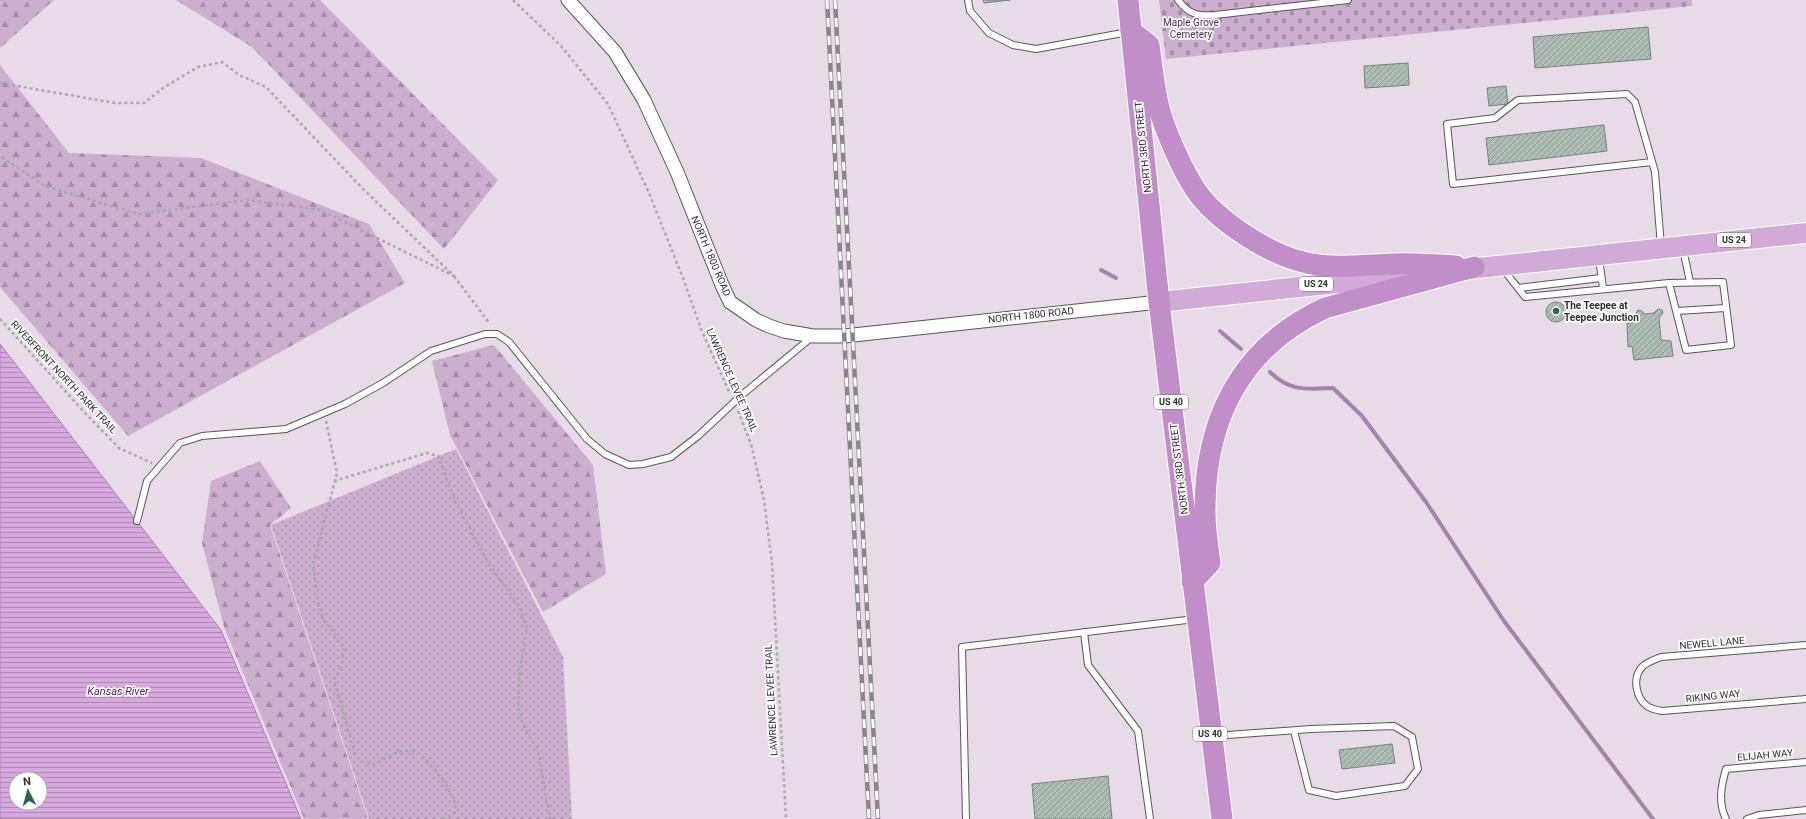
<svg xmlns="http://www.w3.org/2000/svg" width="1806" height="819" font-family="Roboto,sans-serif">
<defs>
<pattern id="forest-firs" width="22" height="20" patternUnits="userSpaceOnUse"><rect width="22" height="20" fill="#ccaecf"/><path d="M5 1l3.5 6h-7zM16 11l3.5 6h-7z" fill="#a68ea9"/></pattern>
<pattern id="cemetery-stones" width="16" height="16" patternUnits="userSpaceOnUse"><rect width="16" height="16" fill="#ccaecf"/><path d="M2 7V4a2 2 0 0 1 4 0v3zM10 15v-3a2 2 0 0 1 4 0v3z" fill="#a68ea9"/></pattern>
<pattern id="park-dots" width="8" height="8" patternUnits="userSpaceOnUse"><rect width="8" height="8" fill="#ccaecf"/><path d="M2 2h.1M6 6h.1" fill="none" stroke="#a68ea9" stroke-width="1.8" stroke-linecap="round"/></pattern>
<pattern id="water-rules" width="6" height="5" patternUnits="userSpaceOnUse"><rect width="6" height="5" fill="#d7a9de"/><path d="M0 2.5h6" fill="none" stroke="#af8ab5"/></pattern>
<pattern id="building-hatch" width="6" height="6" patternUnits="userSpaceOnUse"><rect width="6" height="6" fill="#adbdb5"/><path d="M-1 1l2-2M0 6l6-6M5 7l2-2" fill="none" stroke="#8d9a94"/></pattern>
</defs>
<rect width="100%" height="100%" fill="#e6dbe7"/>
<g fill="url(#forest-firs)">
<path d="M0 0H54L0 48Z"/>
<path d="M176 0H320L498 180 444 249 252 47Z"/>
<path d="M0 65 69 153 201 158 369 224 405 283 128 436 0 287Z"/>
<path d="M494 345 593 465 606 574 543 612 450 435 432 361Z"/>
<path d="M260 461 291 508 270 525 368 819H304L224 627 202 543 211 481Z"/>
</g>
<path fill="url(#cemetery-stones)" d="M1159 0H1692V6L1166 59Z"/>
<path fill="url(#park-dots)" d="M456 449 563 657 572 819H369L271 525Z"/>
<path fill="url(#water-rules)" stroke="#a584aa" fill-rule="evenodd" d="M0 344 221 630 301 819H0ZM16 779H40V803H16Z"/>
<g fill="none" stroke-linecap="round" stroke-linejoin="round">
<g stroke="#a584aa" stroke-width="4">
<path d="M1101 270 1116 278"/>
<path d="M1220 331 1241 349"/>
<path d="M1270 372C1290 392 1307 389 1333 388L1362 416 1426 502 1504 621 1653 819"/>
</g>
</g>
<g fill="url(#building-hatch)" stroke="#74837c">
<path d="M983 0H1010L984 3Z"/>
<path d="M1648 27 1651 59 1535 68 1533 37Z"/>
<path d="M1408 63 1409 85 1365 88 1364 66Z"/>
<path d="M1506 86 1508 104 1489 106 1487 88Z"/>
<path d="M1604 125 1607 151 1489 165 1486 138Z"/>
<circle cx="1556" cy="312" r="10"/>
<path d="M1658 309 1662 310 1663 313 1659 318 1661 340 1671 341 1673 356 1634 360 1632 346 1628 347 1627 323 1640 322V319L1635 315 1638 310 1642 311 1644 314 1654 313Z"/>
<path d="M1392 744 1395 763 1342 769 1339 750Z"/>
<path d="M1108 776 1112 819H1035L1032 784Z"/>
</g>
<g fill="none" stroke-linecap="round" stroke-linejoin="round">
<defs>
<g id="service">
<path d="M968 0 970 11 989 33 1013 45 1036 49 1128 32"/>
<path d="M1178 0C1189 15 1198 16 1215 15L1348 0"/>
<path d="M1652 162 1453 184 1447 124 1495 118 1518 100 1627 94 1635 102 1655 172 1661 246"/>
<path d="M1683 249 1690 282"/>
<path d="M1599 258 1603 288"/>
<path d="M1503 269 1525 297 1669 283 1686 350 1731 345 1723 282 1669 283"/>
<path d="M1519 288 1601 278"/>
<path d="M1677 311 1726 308"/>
<path d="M137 521 147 481 180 443 202 436 286 429 345 404 383 383 431 351 485 334H497L509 342 587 439 605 454 629 465 643 464 671 457 698 436 743 394 812 337"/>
<path d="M1084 632 1088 665 1138 731 1150 819"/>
<path d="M1806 645 1661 657C1654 660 1647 662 1642 667 1632 678 1636 698 1647 706 1651 709 1657 710 1662 711L1806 699"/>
<path d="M1214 736 1311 729 1394 726 1412 737 1418 769 1405 786 1336 796 1309 790 1294 731"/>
<path d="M966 819 962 647 1195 619"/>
<path d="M1726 819C1718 803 1721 786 1726 769L1806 762"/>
<path d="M1747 819 1759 815 1806 810"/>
</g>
<path id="minor" d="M568 0 615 52 644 100 677 172 722 285 730 302 756 320 769 326 784 331 813 336H844L1159 302"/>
<path id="primary" d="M1159 302 1806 233"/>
<g id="trunk">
<path d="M1128 0 1159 302 1222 819"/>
<path d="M1131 31 1149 45C1152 66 1154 88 1159 108 1165 131 1182 169 1195 189 1216 221 1270 255 1307 263 1335 269 1363 265 1392 264 1413 263 1434 265 1456 266"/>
<path d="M1192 582 1210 563C1208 547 1205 530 1205 514 1204 422 1239 348 1325 308L1474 267"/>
</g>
</defs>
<use href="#service" stroke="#5d535e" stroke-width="8"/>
<use href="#minor" stroke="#5d535e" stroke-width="15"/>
<use href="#primary" stroke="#fff" stroke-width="22"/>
<use href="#trunk" stroke="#fff" stroke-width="23"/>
<g stroke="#ada5ae" stroke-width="2.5" stroke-dasharray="3 3" stroke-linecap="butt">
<path d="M513 0 561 46 608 104 649 193 683 278 701 329 730 394"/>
<path d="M0 83 115 103H144L163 88 198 67 222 62 239 75 266 87 363 189 454 276 320 210 247 200 138 214 45 186 0 156"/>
<path d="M454 276 490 324"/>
<path d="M0 319 85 413 119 448 152 463"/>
<path d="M738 411 751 444 764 500 772 563 786 819"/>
<path d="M326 421 337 473 313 565 318 601 323 619 344 647 342 665 334 680 355 754 360 761 371 765C383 762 392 751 405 751 410 751 416 752 420 755 430 761 460 799 455 811 453 817 445 818 439 819"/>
<path d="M334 481 427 453 438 456 455 501 489 564 519 606 527 629 520 669 518 705 523 725 538 750 550 819"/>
</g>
<use href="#service" stroke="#fff" stroke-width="6"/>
<use href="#minor" stroke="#fff" stroke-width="13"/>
<use href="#primary" stroke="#d1aad7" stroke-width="20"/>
<use href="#trunk" stroke="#c28eca" stroke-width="21"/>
<defs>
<g id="rail">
<path d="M827 0 869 819"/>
<path d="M835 0 878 819"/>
</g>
</defs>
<use href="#rail" stroke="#8b848c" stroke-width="4.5"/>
<use href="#rail" stroke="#fff" stroke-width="3" stroke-dasharray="9" stroke-linecap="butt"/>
</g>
<circle fill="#2a654f" stroke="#fff" stroke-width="1.5" cx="1556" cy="311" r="4"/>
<g text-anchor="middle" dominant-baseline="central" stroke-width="3.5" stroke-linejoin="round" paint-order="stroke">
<g fill="#fff" stroke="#6f6c70" stroke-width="1">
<rect x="1717" y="233" width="34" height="14" rx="3"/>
<rect x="1299" y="277" width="34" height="14" rx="3"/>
<rect x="1154" y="395" width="34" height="14" rx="3"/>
<rect x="1193" y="727" width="34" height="14" rx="3"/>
</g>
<g font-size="9" font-weight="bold" fill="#312d32">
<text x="1734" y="240">US 24</text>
<text x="1316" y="284">US 24</text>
<text x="1171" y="402">US 40</text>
<text x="1210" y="734">US 40</text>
</g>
<g font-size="10" fill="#551e5d" stroke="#fff">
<text x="1191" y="22">Maple Grove<tspan x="1191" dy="12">Cemetery</tspan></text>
</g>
<g font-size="10" fill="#312d32" stroke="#fff">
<text transform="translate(1143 147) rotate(-96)">NORTH 3RD STREET</text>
<text transform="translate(711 256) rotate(67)">NORTH 1800 ROAD</text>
<text transform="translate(1031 315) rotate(-6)">NORTH 1800 ROAD</text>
<text transform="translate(64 377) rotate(47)">RIVERFRONT NORTH PARK TRAIL</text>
<text transform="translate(732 380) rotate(66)">LAWRENCE LEVEE TRAIL</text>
<text transform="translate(1179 469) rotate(-97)">NORTH 3RD STREET</text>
<text transform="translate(1712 643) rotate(-5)">NEWELL LANE</text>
<text transform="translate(1713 696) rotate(-6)">RIKING WAY</text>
<text transform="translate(771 700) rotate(-93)">LAWRENCE LEVEE TRAIL</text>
<text transform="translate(1765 755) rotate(-5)">ELIJAH WAY</text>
</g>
<g font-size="10" font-weight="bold" fill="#312d32" stroke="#fff" text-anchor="start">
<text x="1564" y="305">The Teepee at<tspan x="1564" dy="12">Teepee Junction</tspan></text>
</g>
<g font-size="11" font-style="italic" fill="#531c5b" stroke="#fff">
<text x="118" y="691">Kansas River</text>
</g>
</g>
<g transform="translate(28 791) rotate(354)"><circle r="19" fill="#ffffff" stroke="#adabad"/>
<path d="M0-3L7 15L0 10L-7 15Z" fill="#2a654f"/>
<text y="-6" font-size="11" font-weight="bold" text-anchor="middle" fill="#312d32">N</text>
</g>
</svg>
